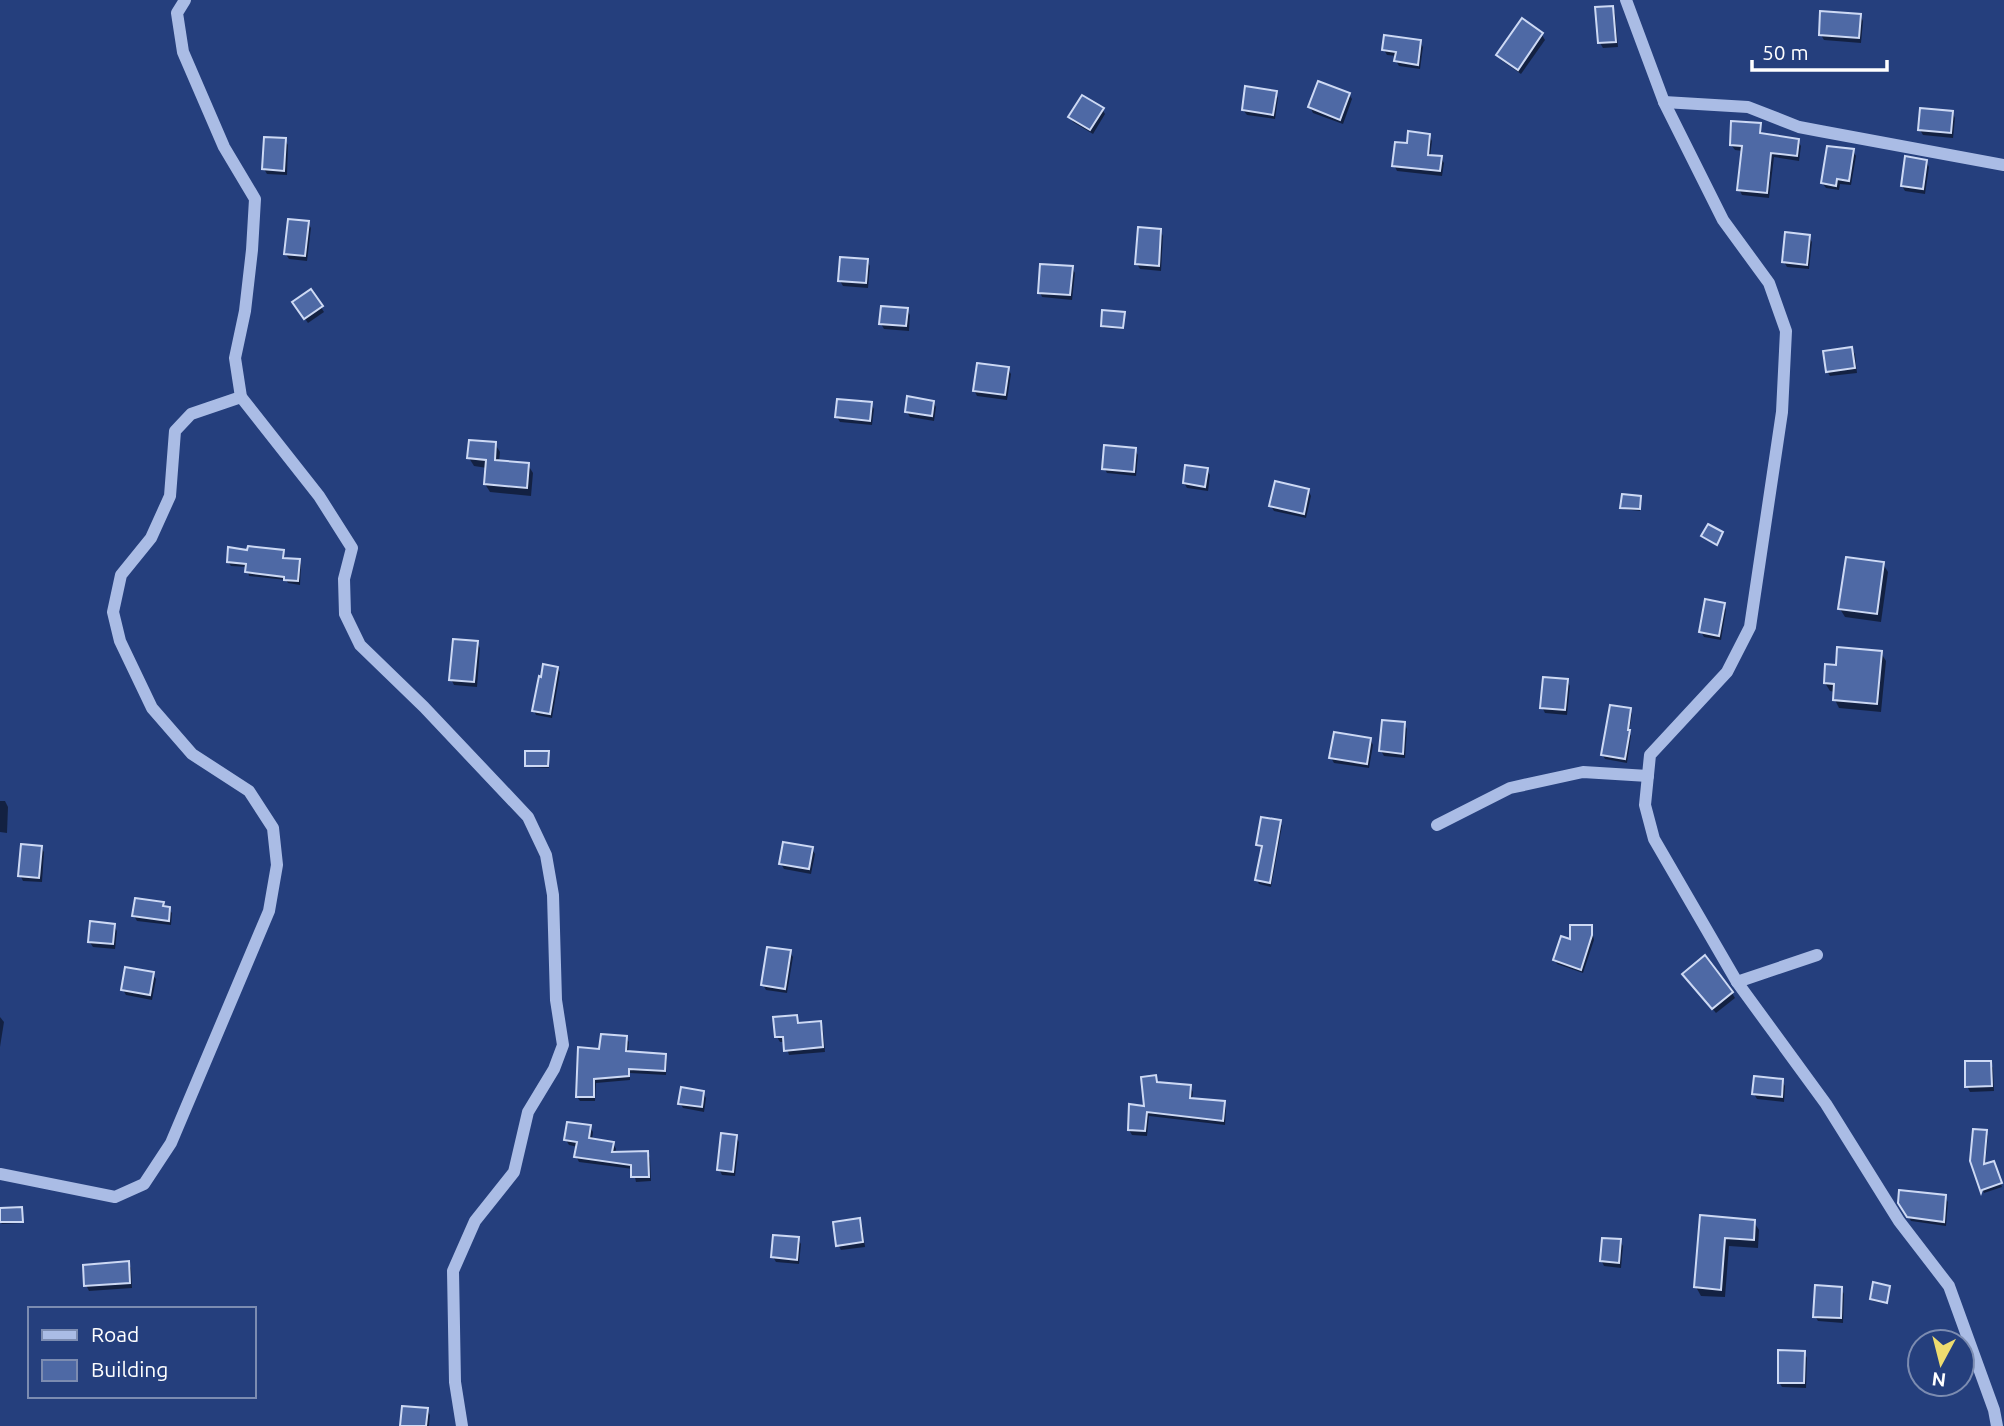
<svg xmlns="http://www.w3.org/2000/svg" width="2004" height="1426" font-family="Ubuntu,sans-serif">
<rect width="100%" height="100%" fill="#253f7d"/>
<g fill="#0007">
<path d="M1612 7 1615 13 1618 47 1603 48 1600 43Z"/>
<path d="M1860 15 1863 21 1861 43 1824 40 1821 35Z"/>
<path d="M1522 21 1542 35 1545 40 1521 74 1501 60 1498 55Z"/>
<path d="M1420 42 1423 47 1420 69 1399 66 1396 61 1397 56 1387 55 1384 50Z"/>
<path d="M1275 93 1278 98 1275 119 1247 115 1243 110Z"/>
<path d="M1349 94 1352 99 1343 124 1313 113 1310 107Z"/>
<path d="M1102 109 1105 114 1093 134 1073 122 1070 117Z"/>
<path d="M1952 112 1955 118 1953 138 1923 135 1920 130Z"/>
<path d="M1760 125 1762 135 1798 141 1801 146 1799 161 1774 157 1769 198 1742 195 1739 189 1743 151 1735 150 1731 145Z"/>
<path d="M1429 135 1432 141 1430 157 1441 158 1444 163 1442 176 1397 171 1394 165 1408 145Z"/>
<path d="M285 140 288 145 287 175 267 174 264 169Z"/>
<path d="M1853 151 1856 156 1851 185 1840 184 1839 190 1826 188 1822 183Z"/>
<path d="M1926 161 1929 167 1925 194 1905 191 1902 186Z"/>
<path d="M308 223 311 228 307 261 289 259 285 253Z"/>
<path d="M1160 230 1163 236 1161 271 1140 269 1137 264Z"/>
<path d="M1809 237 1812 242 1809 269 1787 267 1784 262Z"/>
<path d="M867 261 870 266 868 288 843 286 840 281Z"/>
<path d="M1072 268 1075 273 1072 300 1042 297 1040 292Z"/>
<path d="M321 307 324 312 308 323 297 308Z"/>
<path d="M907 310 910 315 909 331 884 329 881 324Z"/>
<path d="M1123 314 1124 329 1104 328 1102 326Z"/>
<path d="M1852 349 1855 354 1857 373 1830 376 1827 371Z"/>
<path d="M1008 369 1011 374 1007 400 977 396 974 390Z"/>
<path d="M933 402 936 407 934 421 910 417 907 412Z"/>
<path d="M871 404 874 409 872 425 840 422 837 417Z"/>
<path d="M495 444 500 452 499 462 528 465 533 473 531 496 490 492 485 484 487 468 474 466 469 458Z"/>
<path d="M1135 450 1138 455 1136 476 1107 473 1104 468Z"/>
<path d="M1207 470 1210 475 1208 491 1187 488 1184 483Z"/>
<path d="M1308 490 1311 496 1306 518 1274 511 1271 506Z"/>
<path d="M1640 498V511L1623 509 1622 507Z"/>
<path d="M249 551H283L285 559 299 561 301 565 300 585 288 583 286 580 249 576 247 567 231 566 228 562Z"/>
<path d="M1883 564 1888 572 1881 622 1845 617 1840 609Z"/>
<path d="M1723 604 1726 610 1721 640 1704 637 1701 632Z"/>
<path d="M477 643 480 648 477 687 454 685 451 679Z"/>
<path d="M1881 653 1886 661 1881 712 1839 708 1835 700V692L1830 691 1825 683 1837 667Z"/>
<path d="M557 668 560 672 552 718 536 715 534 711Z"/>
<path d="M1567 681 1570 686 1567 715 1545 713 1542 707Z"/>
<path d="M1630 710 1632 714 1629 733 1631 736 1627 763 1605 759 1602 754Z"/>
<path d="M1404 723 1407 729 1405 758 1384 756 1381 751Z"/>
<path d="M1370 739 1373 745 1369 768 1334 763 1331 758Z"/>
<path d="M548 753 549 768 528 767 527 765Z"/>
<path d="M0 801H5L8 807 7 833 0 832Z"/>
<path d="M1280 822 1282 826 1271 887 1259 884 1257 880 1263 850 1258 845Z"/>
<path d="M41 847 44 852 42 882 23 881 20 875Z"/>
<path d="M812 849 815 854 811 874 784 869 781 864Z"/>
<path d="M163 903 172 913 171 925 137 921 134 916Z"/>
<path d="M114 926 117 931 115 949 93 947 89 941Z"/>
<path d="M1591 926 1594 940 1583 973 1557 964 1555 960Z"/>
<path d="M790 952 793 957 787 993 766 990 763 985Z"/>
<path d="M152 974 156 979 152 1000 126 995 123 990Z"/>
<path d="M1687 979 1732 993 1735 998 1716 1013Z"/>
<path d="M0 1017 4 1022 0 1047Z"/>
<path d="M796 1017 799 1025 820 1023 823 1029 825 1052 789 1055 785 1042H780L777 1037Z"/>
<path d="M626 1038 629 1042 628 1053 665 1056 667 1061 666 1075 630 1073V1080L596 1083 595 1101H580L577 1097 601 1051Z"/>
<path d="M1990 1063 1993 1068 1994 1091 1970 1092 1967 1086Z"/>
<path d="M1155 1077 1158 1083 1190 1087 1193 1092 1192 1100 1224 1103 1226 1108 1225 1125 1149 1116 1147 1136 1132 1135 1129 1130 1146 1107Z"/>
<path d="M1782 1081 1785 1086 1784 1102 1757 1099 1754 1094Z"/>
<path d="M703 1093 706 1098 704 1112 683 1108 680 1103Z"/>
<path d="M590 1127 593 1132 592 1140 613 1143 616 1149 615 1154 647 1153 650 1158 651 1181 636 1182 633 1169 579 1162 576 1156 578 1147 569 1145 566 1140Z"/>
<path d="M1985 1132 1988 1136 1985 1166 1995 1167 2002 1187 1984 1193 1972 1161Z"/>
<path d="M736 1137 739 1142 735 1176 722 1175 719 1169Z"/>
<path d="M1945 1197 1948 1202 1946 1226 1911 1221 1900 1202Z"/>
<path d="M21 1209 23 1223 2 1224 0 1222Z"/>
<path d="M1701 1217 1754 1222 1759 1230 1758 1248 1729 1246 1725 1297 1701 1296 1696 1287Z"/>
<path d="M859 1220 862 1225 865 1247 841 1250 838 1245Z"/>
<path d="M798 1239 801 1244 799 1264 776 1262 773 1257Z"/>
<path d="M1620 1241 1623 1246 1621 1268 1604 1266 1601 1260Z"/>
<path d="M128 1263 131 1268 132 1288 89 1291 86 1285Z"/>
<path d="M1889 1287 1887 1304 1873 1301 1872 1299Z"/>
<path d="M1841 1288 1844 1294 1843 1323 1818 1321 1815 1316Z"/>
<path d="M1804 1352 1807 1358 1806 1388 1782 1387 1779 1382Z"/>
<path d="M427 1410 430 1415 429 1426H402Z"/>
</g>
<g fill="#4e69a5" stroke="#cdd9f4" stroke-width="2">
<path d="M1613 6 1616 42 1598 43 1595 7Z"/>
<path d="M1820 11 1861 14 1859 38 1819 35Z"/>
<path d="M1522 18 1543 33 1518 70 1496 55Z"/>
<path d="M1384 35 1421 40 1418 65 1394 61 1396 52 1382 50Z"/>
<path d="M1318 81 1350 93 1340 120 1308 107Z"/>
<path d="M1245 86 1277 91 1273 115 1242 110Z"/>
<path d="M1082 95 1104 108 1090 130 1068 117Z"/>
<path d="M1920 108 1953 111 1951 133 1918 130Z"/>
<path d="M1731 121 1761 123 1760 133 1799 139 1797 156 1771 153 1767 193 1737 190 1742 146 1730 145Z"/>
<path d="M1408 131 1430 134 1428 155 1442 156 1440 171 1392 166 1395 142 1407 143Z"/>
<path d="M264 137 286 138 284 171 262 169Z"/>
<path d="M1827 146 1854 149 1849 181 1837 179 1836 186 1821 183Z"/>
<path d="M1905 156 1927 160 1923 189 1901 186Z"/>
<path d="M288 219 309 221 305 256 284 254Z"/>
<path d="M1138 227 1161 229 1159 266 1135 264Z"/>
<path d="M1785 232 1810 235 1807 265 1782 262Z"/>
<path d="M840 257 868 259 866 283 838 281Z"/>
<path d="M1040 264 1073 266 1070 295 1038 293Z"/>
<path d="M311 289 323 306 304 319 292 302Z"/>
<path d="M881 306 908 308 906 326 879 324Z"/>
<path d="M1102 310 1125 312 1123 328 1101 326Z"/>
<path d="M1852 347 1855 368 1826 372 1823 351Z"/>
<path d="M977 363 1009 367 1005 395 973 391Z"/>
<path d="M907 396 934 401 932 416 905 412Z"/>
<path d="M837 399 872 402 870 421 835 417Z"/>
<path d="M469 440 496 442 495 460 529 463 527 488 484 484 486 460 467 458Z"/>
<path d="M1104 445 1136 448 1134 472 1102 469Z"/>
<path d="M1185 465 1208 468 1205 487 1183 483Z"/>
<path d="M1275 481 1309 489 1304 514 1269 506Z"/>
<path d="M1622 494 1641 496 1640 509 1620 508Z"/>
<path d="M1708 524 1723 532 1717 545 1701 536Z"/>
<path d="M248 546 284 550 283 558 300 559 298 581 284 580V577L245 572 246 564 227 562 228 547 247 550Z"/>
<path d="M1846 557 1884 562 1877 614 1838 609Z"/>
<path d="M1705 599 1725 603 1719 636 1699 632Z"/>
<path d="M453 639 478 641 474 682 449 680Z"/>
<path d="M1837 647 1882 651 1877 704 1833 700 1834 684 1824 683 1825 664 1836 665Z"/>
<path d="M543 664 558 667 550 714 532 711 539 676 541 677Z"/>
<path d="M1543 677 1568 679 1565 710 1540 708Z"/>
<path d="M1610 705 1631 708 1628 730H1630L1625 759 1601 755Z"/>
<path d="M1382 720 1405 722 1403 754 1379 751Z"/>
<path d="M1334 732 1371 738 1367 764 1329 758Z"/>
<path d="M525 751H549L548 766H525Z"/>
<path d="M1261 817 1281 820 1270 883 1255 880 1262 846 1256 845Z"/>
<path d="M783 842 813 847 809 869 779 864Z"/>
<path d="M21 844 42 846 39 878 18 876Z"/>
<path d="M135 898 164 902 163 906 170 907 169 921 132 916Z"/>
<path d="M90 921 115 924 113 944 88 942Z"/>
<path d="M1570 925H1592V935L1581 970 1553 960 1561 936 1570 939Z"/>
<path d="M767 947 791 950 785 989 761 985Z"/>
<path d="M1705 955 1733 992 1712 1009 1682 974Z"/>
<path d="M125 967 154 972 150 995 121 990Z"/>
<path d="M797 1015 798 1023 821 1021 823 1047 784 1051 783 1037H775L773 1017Z"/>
<path d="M601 1034 627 1036 626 1051 666 1054 665 1071 629 1069V1076L594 1079V1097H576L578 1047 599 1049Z"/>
<path d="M1965 1061H1991L1992 1086 1965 1087Z"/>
<path d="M1156 1075 1157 1082 1191 1085 1190 1098 1225 1101 1223 1121 1147 1112 1145 1131 1128 1130 1129 1104 1144 1106 1141 1077Z"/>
<path d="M1754 1076 1783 1079 1782 1097 1752 1094Z"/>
<path d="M681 1087 704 1091 702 1107 678 1104Z"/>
<path d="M567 1122 591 1125 589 1138 614 1142 612 1152 648 1151 649 1177H631V1165L574 1157 577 1142 564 1140Z"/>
<path d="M1973 1129 1987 1130 1984 1164 1994 1161 2002 1183 1982 1190 1981 1193 1970 1161Z"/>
<path d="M721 1133 737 1135 733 1172 717 1170Z"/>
<path d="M1899 1190 1946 1195 1944 1222 1907 1217 1898 1203Z"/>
<path d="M22 1207 23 1222H0V1208Z"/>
<path d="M1700 1215 1755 1220 1754 1240 1725 1238 1721 1290 1694 1287Z"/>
<path d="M860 1218 863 1242 836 1246 833 1222Z"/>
<path d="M773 1235 799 1237 797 1260 771 1257Z"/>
<path d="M1602 1238 1621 1239 1619 1263 1600 1261Z"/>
<path d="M129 1261 130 1283 84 1286 83 1265Z"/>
<path d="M1873 1282 1890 1286 1887 1303 1870 1299Z"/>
<path d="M1815 1285 1842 1287 1841 1318 1813 1317Z"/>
<path d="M1778 1350 1805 1351 1804 1383H1778Z"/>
<path d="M402 1406 428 1408 426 1426H400Z"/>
</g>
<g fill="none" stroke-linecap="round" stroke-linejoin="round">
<g stroke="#aabce5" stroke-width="12">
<path d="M185 0 177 13 183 52 224 147 255 199 252 250 245 311 235 358 241 397 319 496 352 548 344 579 345 614 360 645 424 707 528 817 546 855 553 895 556 1000 563 1045 554 1069 528 1112 514 1172 475 1221 453 1271 455 1382 462 1426"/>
<path d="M1626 0 1664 102 1723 220 1769 283 1786 331 1782 412 1750 627 1727 672 1650 755 1645 805 1654 839 1737 982 1826 1104 1899 1221 1949 1286 1994 1410 1997 1426"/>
<path d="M1664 102 1748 107 1799 127 1820 131 2004 165"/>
<path d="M1437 825 1510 788 1583 772 1648 776"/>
<path d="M1737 982 1817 955"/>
<path d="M0 1174 115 1197 144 1184 171 1143 269 911 277 865 273 828 249 791 192 754 152 708 120 641 113 612 121 575 151 538 170 496 175 431 191 414 241 397"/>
</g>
</g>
<rect x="28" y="1307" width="228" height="91" fill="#253f7d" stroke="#7c8cb1" stroke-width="2"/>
<rect x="42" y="1330" width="35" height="10" fill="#aabce5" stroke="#7c8cb1" stroke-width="2"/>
<text x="91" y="1342" font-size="21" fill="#ffffff">Road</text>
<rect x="42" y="1360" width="35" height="21" fill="#4e69a5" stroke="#7c8cb1" stroke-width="2"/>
<text x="91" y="1377" font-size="21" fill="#ffffff">Building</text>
<g transform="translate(1941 1363) rotate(187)"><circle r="33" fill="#253f7d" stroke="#7c8cb1" stroke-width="2"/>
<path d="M0-5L12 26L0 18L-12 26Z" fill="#eedc6f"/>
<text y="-10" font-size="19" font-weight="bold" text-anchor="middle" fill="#ffffff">N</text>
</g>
<path d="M1752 60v10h135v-10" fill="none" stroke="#ffffff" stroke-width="3.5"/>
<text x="1762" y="60" font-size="21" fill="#ffffff" stroke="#253f7d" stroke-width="5" paint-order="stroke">50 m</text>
</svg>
